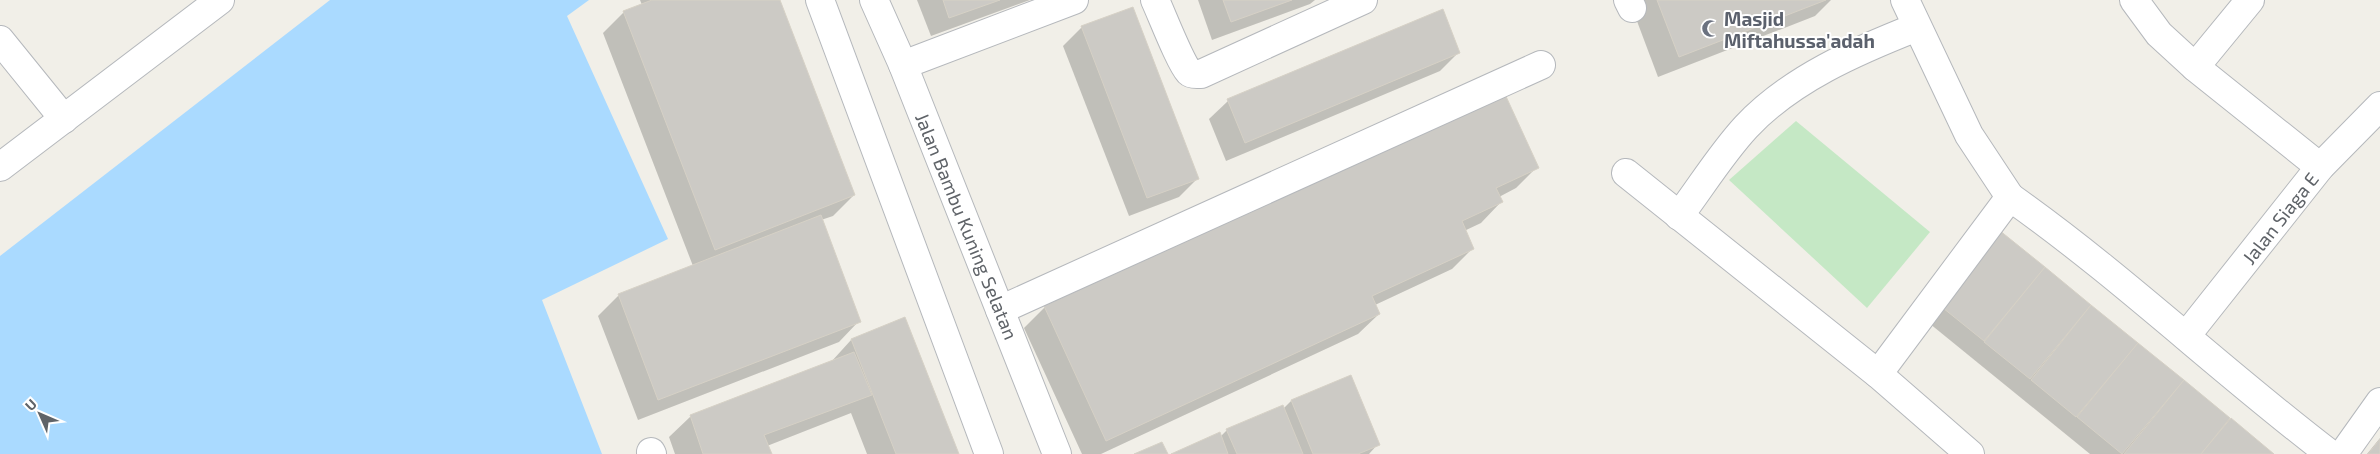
<svg xmlns="http://www.w3.org/2000/svg" width="2380" height="454" font-family="'Exo 2',sans-serif">
<rect width="100%" height="100%" fill="#f1efe8"/>
<path fill="#c5e8c5" d="M1796 121 1930 232 1867 308 1729 180Z"/>
<path fill="#aadaff" d="M330 0H589L567 16 668 239 542 300 602 454H0V256Z"/>
<g fill="#0003">
<path d="M640 0H779L854 195 833 216 821 220 859 321 839 342 638 420 598 316 619 295 693 266 603 33 624 12 642 5Z"/>
<path d="M917 0H1030L931 36Z"/>
<path d="M1198 0H1315L1310 4 1212 40Z"/>
<path d="M1629 0H1831L1815 16 1658 77Z"/>
<path d="M1082 27 1197 179 1179 197 1129 216 1063 46Z"/>
<path d="M1459 52 1440 71 1226 161 1209 119 1228 101Z"/>
<path d="M1503 94 1537 167 1516 188 1499 197 1501 202 1481 223 1464 231 1473 248 1452 269 1375 305 1379 314 1358 334 1101 454H1082L1024 328 1045 307Z"/>
<path d="M1999 231 2272 454H2090L1924 319Z"/>
<path d="M904 319 957 454H867L851 413 767 446 770 454H675L669 437 690 417 831 362 851 340Z"/>
<path d="M1350 376 1378 444 1369 454H1174L1221 436 1227 430 1283 409 1291 401Z"/>
<path d="M2380 438V454H2367Z"/>
</g>
<g fill="#cccac5" stroke="#d6d1c6">
<path d="M652 0H780L855 195 715 250 623 11Z"/>
<path d="M943 0H1000L949 18Z"/>
<path d="M1223 0H1292L1231 22Z"/>
<path d="M1657 0H1826L1679 57Z"/>
<path d="M1133 7 1199 179 1147 198 1081 26Z"/>
<path d="M1443 9 1460 53 1245 143 1227 99Z"/>
<path d="M1504 92 1539 168 1496 188 1503 202 1462 221 1474 249 1372 296 1380 314 1106 441 1044 306Z"/>
<path d="M821 215 861 322 658 400 618 294Z"/>
<path d="M1999 230 2045 267 1984 341 1938 304Z"/>
<path d="M2045 267 2091 305 2030 379 1984 342Z"/>
<path d="M2091 305 2138 343 2076 417 2031 380Z"/>
<path d="M905 317 959 454H896L851 339Z"/>
<path d="M2138 343 2184 380 2122 454 2077 417Z"/>
<path d="M854 352 872 395 764 435 772 454H703L690 415Z"/>
<path d="M1351 375 1380 445 1358 454H1313L1291 400Z"/>
<path d="M2184 380 2230 418 2201 454H2124Z"/>
<path d="M1283 405 1303 454H1237L1226 429Z"/>
<path d="M2231 418 2274 454H2201Z"/>
<path d="M1220 432 1228 454H1171Z"/>
<path d="M2380 439V454H2368Z"/>
<path d="M1162 442 1168 454H1134Z"/>
</g>
<g fill="none" stroke-linecap="round" stroke-linejoin="round">
<defs>
<g id="minor">
<path d="M820 0 989 454"/>
<path d="M874 0 903 65 1057 454"/>
<path d="M1155 0C1162 15 1180 62 1189 72 1192 75 1197 74 1201 74L1363 0"/>
<path d="M1628 0 1632 8"/>
<path d="M2134 0 2159 34 2195 67 2320 167"/>
<path d="M0 40 64 119"/>
<path d="M903 65 1074 0"/>
<path d="M2195 67 2250 0"/>
<path d="M0 167 220 0"/>
<path d="M1626 173 1878 374 1970 454"/>
<path d="M2010 197C2122 276 2221 371 2330 454"/>
<path d="M1679 216C1701 187 1721 154 1746 127 1791 79 1856 51 1917 27"/>
<path d="M1000 310 1541 65"/>
<path d="M2186 336 2320 167 2380 106"/>
<path d="M1878 374 2010 197 1969 135 1905 0"/>
<path d="M651 452 652 454"/>
<path d="M2343 454 2380 402"/>
</g>
</defs>
<use href="#minor" stroke="#b5b8bc" stroke-width="30"/>
<use href="#minor" stroke="#fff" stroke-width="28"/>
</g>
<defs>
<symbol id="mosque-bare" viewBox="-9 -9 18 18"><path d="M3.5-4.9A6 6 0 1 0 3.5 4.9A5 5 0 1 1 3.5-4.9Z" fill="#6b7280" stroke="#fff" stroke-width="2.5" paint-order="stroke"/></symbol>
</defs>
<g fill-rule="evenodd">
<use href="#mosque-bare" x="1698" y="16" width="25" height="25"/>
</g>
<g text-anchor="middle" dominant-baseline="central" stroke-width="4" stroke-linejoin="round" paint-order="stroke">
<g font-size="19" font-weight="bold" fill="#5b616d" stroke="#fff" text-anchor="start">
<text x="1724" y="18">Masjid<tspan x="1724" dy="22">Miftahussa'adah</tspan></text>
</g>
<g font-size="19" fill="#5f6368" stroke="#fff">
<text transform="translate(2280 218) rotate(-52)">Jalan Siaga E</text>
<text transform="translate(967 226) rotate(68)">Jalan Bambu Kuning Selatan</text>
</g>
</g>
<g transform="translate(40 414) rotate(315)" stroke="#ffffff" stroke-width="4" paint-order="stroke">
<path d="M0-4L9 19L0 12L-9 19Z" fill="#5f6368"/>
<text y="-8" font-size="14" font-weight="bold" text-anchor="middle" fill="#5f6368">U</text>
</g>
</svg>
